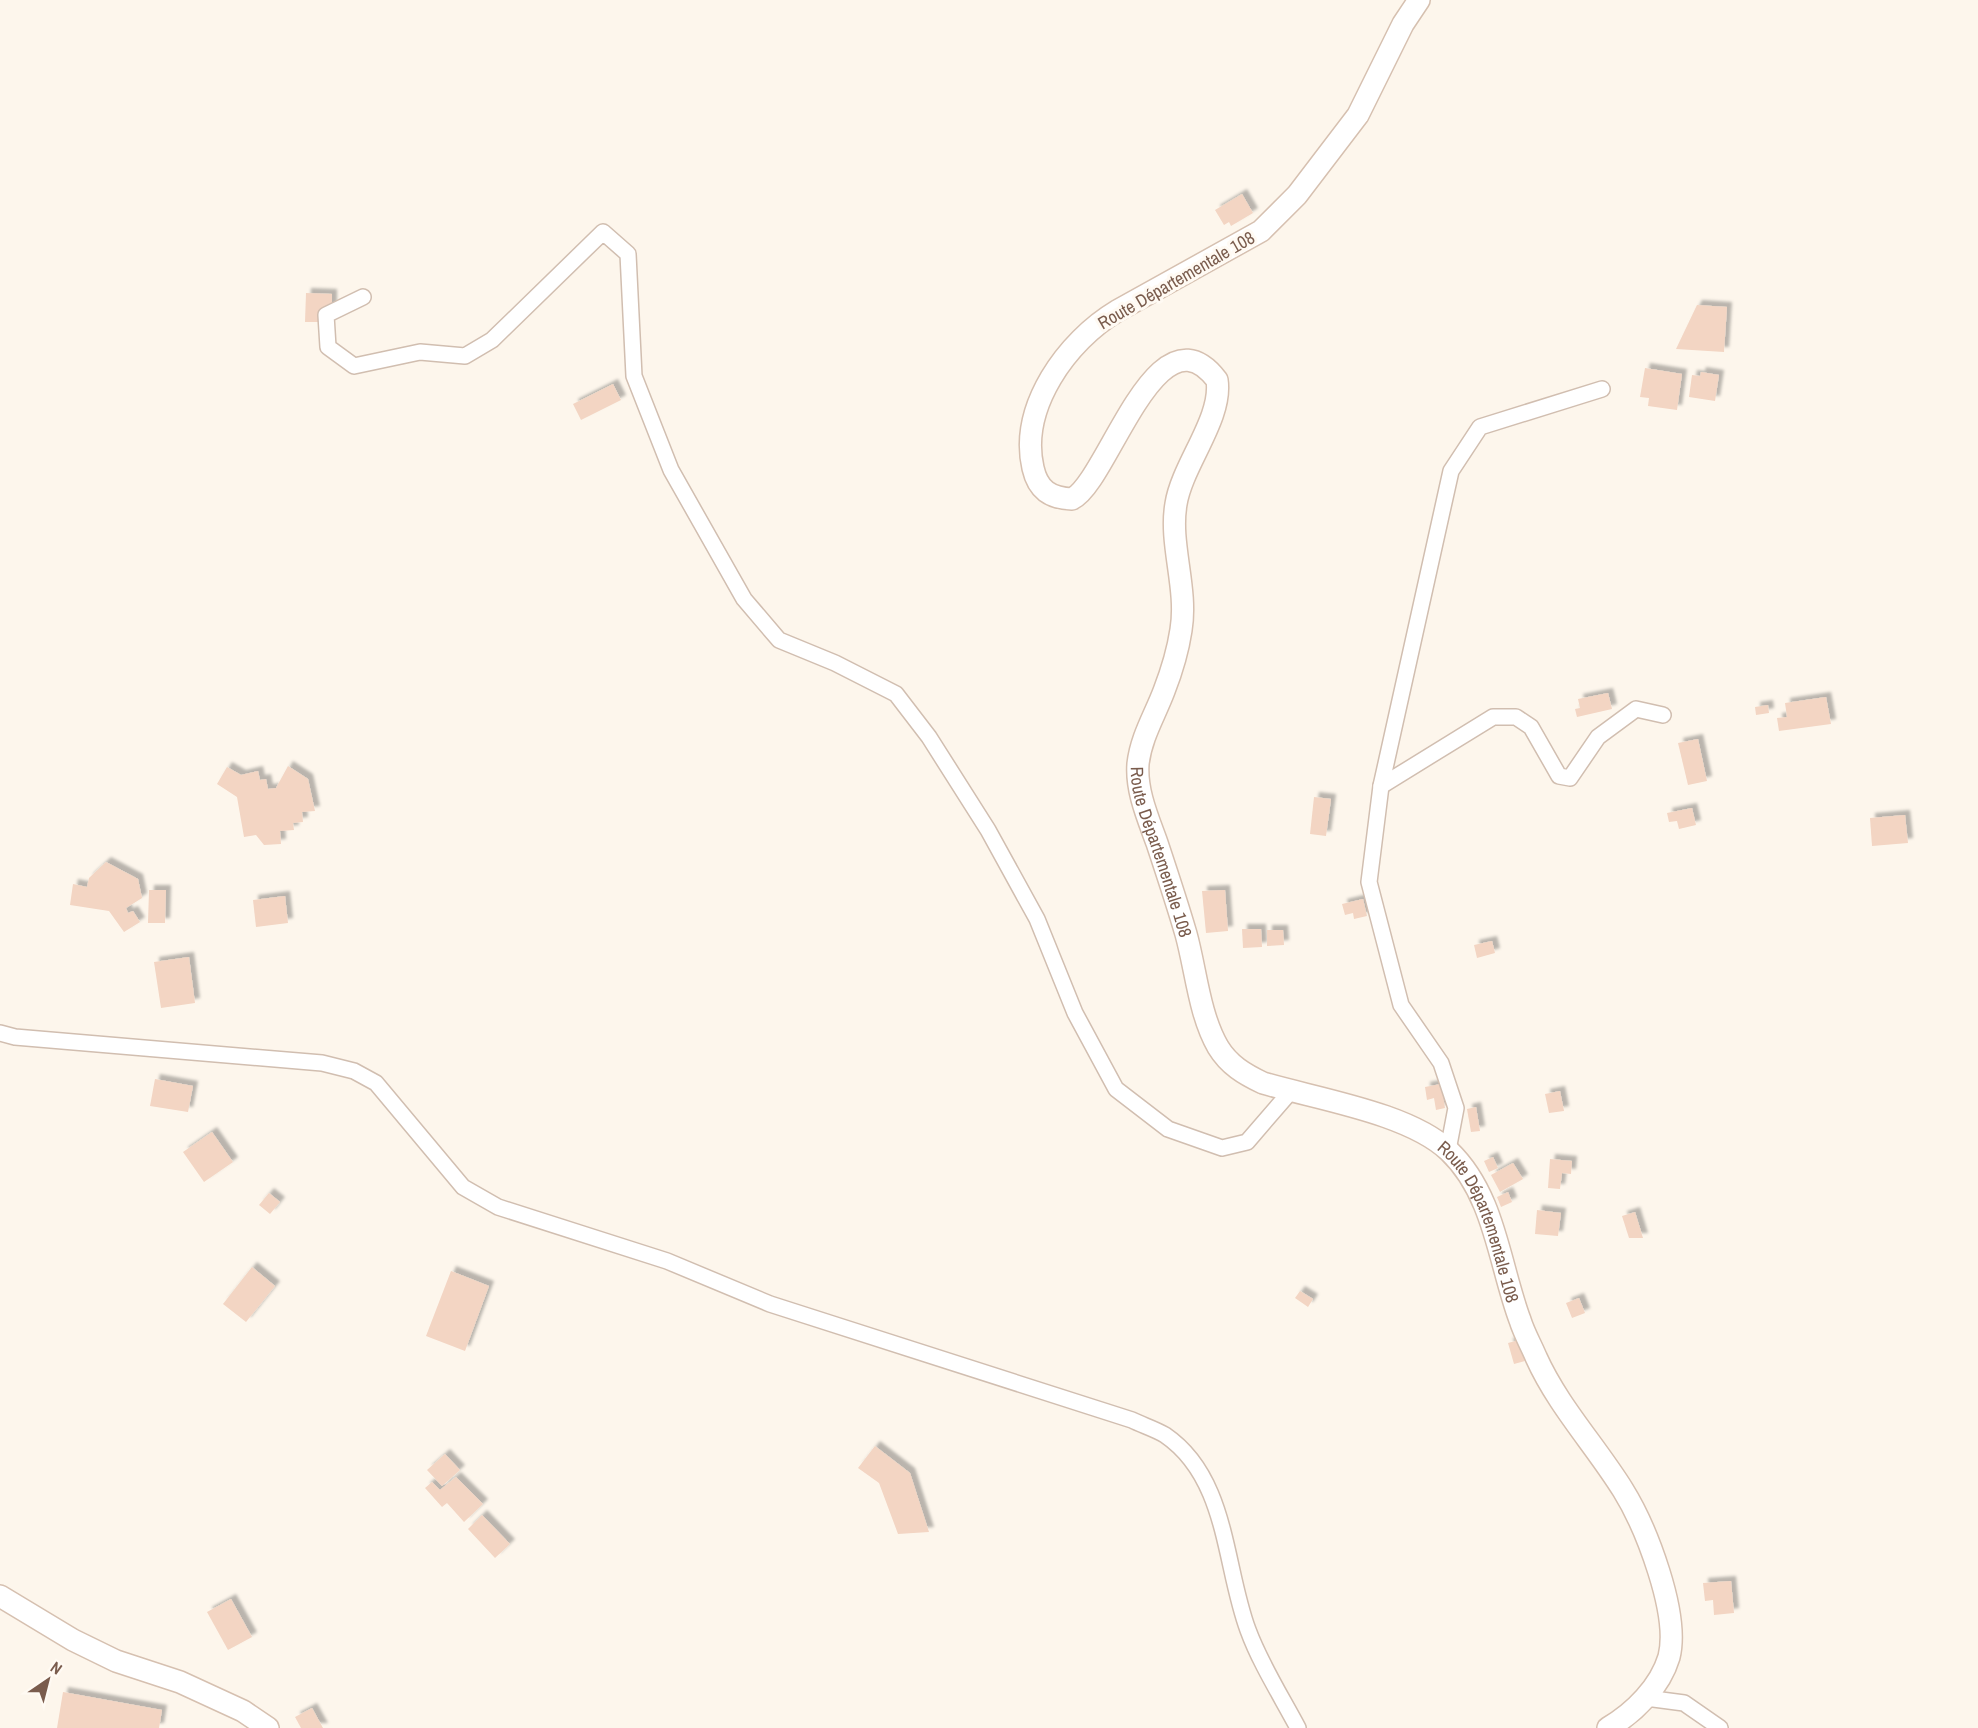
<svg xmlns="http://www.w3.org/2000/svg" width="1978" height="1728" font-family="'Archivo Narrow',sans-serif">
<defs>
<filter id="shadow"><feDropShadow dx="5" dy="-5" stdDeviation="1.5" flood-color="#0004"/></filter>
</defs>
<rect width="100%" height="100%" fill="#fdf6ec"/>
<g fill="#f3d5c3" filter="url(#shadow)">
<path d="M1242 194 1253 213 1231 226 1229 222 1224 225 1215 210Z"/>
<path d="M306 293 332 294V322H305Z"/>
<path d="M1697 305 1727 307 1724 352 1676 349Z"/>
<path d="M1645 368 1682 374 1677 410 1648 406 1649 398 1640 397Z"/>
<path d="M1701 372 1719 375 1715 401 1689 397 1692 375 1700 376Z"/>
<path d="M613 384 621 400 581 420 573 404Z"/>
<path d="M1608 693 1612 709 1577 717 1575 709 1580 708 1578 699Z"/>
<path d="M1826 697 1831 724 1779 731 1777 718 1787 717 1785 703Z"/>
<path d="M1768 705 1769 713 1756 715 1755 707Z"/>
<path d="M1698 739 1707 781 1688 785 1678 743Z"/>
<path d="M288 766 308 779 315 811 302 812 303 822 293 823 294 830 280 831 281 844 264 845 256 835 244 837 237 797 217 784 227 767 241 775 258 771 260 780 266 779 268 789 276 788Z"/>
<path d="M1314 797 1331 799 1326 836 1310 834Z"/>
<path d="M1692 808 1696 825 1679 829 1677 821 1669 822 1667 813Z"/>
<path d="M1905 815 1908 843 1872 846 1870 818Z"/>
<path d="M106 862 138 879 142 898 126 908 128 913 133 911 140 922 124 932 109 911 70 905 73 884 87 887 89 878Z"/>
<path d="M149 890H166L165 923H148Z"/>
<path d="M1225 890 1228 931 1206 933 1202 891Z"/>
<path d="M285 896 288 923 256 927 253 900Z"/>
<path d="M1363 899 1367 916 1354 919 1353 913 1345 915 1342 904Z"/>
<path d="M1242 929H1261L1262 947 1243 948Z"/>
<path d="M1267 930H1283L1284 945 1267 946Z"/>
<path d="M1492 941 1495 953 1477 958 1474 945Z"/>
<path d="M189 957 195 1003 161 1008 154 962Z"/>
<path d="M155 1079 193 1086 188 1112 150 1106Z"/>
<path d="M1441 1084 1445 1108 1436 1110 1434 1098 1427 1100 1425 1087Z"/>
<path d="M1560 1091 1564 1111 1549 1113 1545 1094Z"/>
<path d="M1476 1107 1480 1131 1471 1132 1467 1109Z"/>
<path d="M212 1132 233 1162 204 1182 183 1152Z"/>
<path d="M1493 1157 1498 1168 1489 1172 1484 1161Z"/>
<path d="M1550 1159 1572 1161 1571 1174 1562 1173 1560 1189 1548 1188Z"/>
<path d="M1513 1163 1523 1179 1500 1192 1491 1175Z"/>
<path d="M1508 1192 1512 1202 1501 1207 1497 1197Z"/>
<path d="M269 1193 280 1202 270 1214 259 1205Z"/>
<path d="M1537 1210 1561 1213 1558 1236 1535 1234Z"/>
<path d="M1635 1212 1643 1238H1629L1622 1216Z"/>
<path d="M252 1267 275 1286 246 1322 223 1304Z"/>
<path d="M451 1271 489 1286 465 1351 426 1336Z"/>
<path d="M1300 1291 1313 1299 1308 1307 1295 1298Z"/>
<path d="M1579 1298 1585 1313 1572 1318 1566 1303Z"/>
<path d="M1519 1340 1525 1361 1514 1364 1508 1343Z"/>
<path d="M875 1446 910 1473 929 1532 898 1534 879 1483 858 1468Z"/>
<path d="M445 1454 460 1470 442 1486 427 1470Z"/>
<path d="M456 1477 483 1504 464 1522 447 1503 442 1507 425 1488 432 1482 440 1490Z"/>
<path d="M482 1515 510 1544 495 1558 468 1529Z"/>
<path d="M1731 1581 1734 1613 1714 1615 1713 1600 1705 1601 1703 1583Z"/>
<path d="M231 1599 252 1637 228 1650 207 1612Z"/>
<path d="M63 1692 162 1710 159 1728H57Z"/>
<path d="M312 1708 323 1728H301L295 1717Z"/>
</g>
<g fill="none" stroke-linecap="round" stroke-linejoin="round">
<defs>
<g id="minor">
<path d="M363 297 326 315 328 347 354 366 420 352 465 356 492 340 603 232 628 254 634 376 671 470 744 599 779 640 835 663 896 694 929 737 988 830 1037 919 1075 1013 1116 1089 1168 1129 1222 1148 1247 1142 1291 1091"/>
<path d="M1381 786 1493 717H1516L1531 727 1559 776 1570 778 1598 737 1636 709 1663 715"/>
<path d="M0 1033 15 1037 322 1063 354 1071 376 1083 463 1187 498 1207 667 1261 770 1304 1132 1420C1142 1425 1155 1429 1165 1435 1228 1478 1224 1566 1248 1630 1260 1663 1281 1696 1298 1728"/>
<path d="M1448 1150 1456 1108 1441 1063 1401 1005 1369 882 1381 786 1451 471 1480 427 1602 389"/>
<path d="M1646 1698 1684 1703 1720 1728"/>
</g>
<g id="secondary">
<path id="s1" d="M1419 0 1403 24 1358 115 1297 195 1261 231 1117 311C1067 341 1019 407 1033 468 1038 490 1050 498 1072 499 1108 482 1157 301 1217 380 1223 418 1182 465 1176 504 1169 544 1188 588 1181 630 1178 650 1171 673 1164 691 1155 715 1141 737 1138 764 1136 791 1148 818 1157 843 1167 873 1177 903 1186 934 1196 970 1199 1014 1218 1047 1229 1065 1244 1074 1263 1083 1317 1099 1409 1113 1449 1151 1495 1195 1499 1264 1520 1320 1524 1333 1531 1345 1536 1357 1558 1406 1595 1445 1623 1490 1646 1527 1680 1614 1669 1657 1660 1687 1634 1713 1608 1728"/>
<path d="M0 1596 73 1640 116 1661 180 1682 243 1711 268 1728"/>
</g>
</defs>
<use href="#minor" stroke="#d1beb0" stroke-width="18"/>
<use href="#secondary" stroke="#d6c0b0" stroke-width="24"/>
<use href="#minor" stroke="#fff" stroke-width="15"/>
<use href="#secondary" stroke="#fff" stroke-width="21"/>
</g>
<g text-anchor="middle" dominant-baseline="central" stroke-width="6" stroke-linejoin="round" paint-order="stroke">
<g font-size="18" fill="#7a5c4d" stroke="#fffaf3">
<text transform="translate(1176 280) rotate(-30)">Route Départementale 108</text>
<text stroke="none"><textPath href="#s1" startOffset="1404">Route Départementale 108</textPath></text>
<text stroke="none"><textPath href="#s1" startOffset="1944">Route Départementale 108</textPath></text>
</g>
</g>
<g transform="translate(48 1680) rotate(35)" stroke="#fffaf3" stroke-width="4.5" paint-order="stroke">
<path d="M0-4.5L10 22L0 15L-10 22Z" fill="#7a5c4d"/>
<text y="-9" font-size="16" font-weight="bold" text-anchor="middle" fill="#7a5c4d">N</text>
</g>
</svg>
